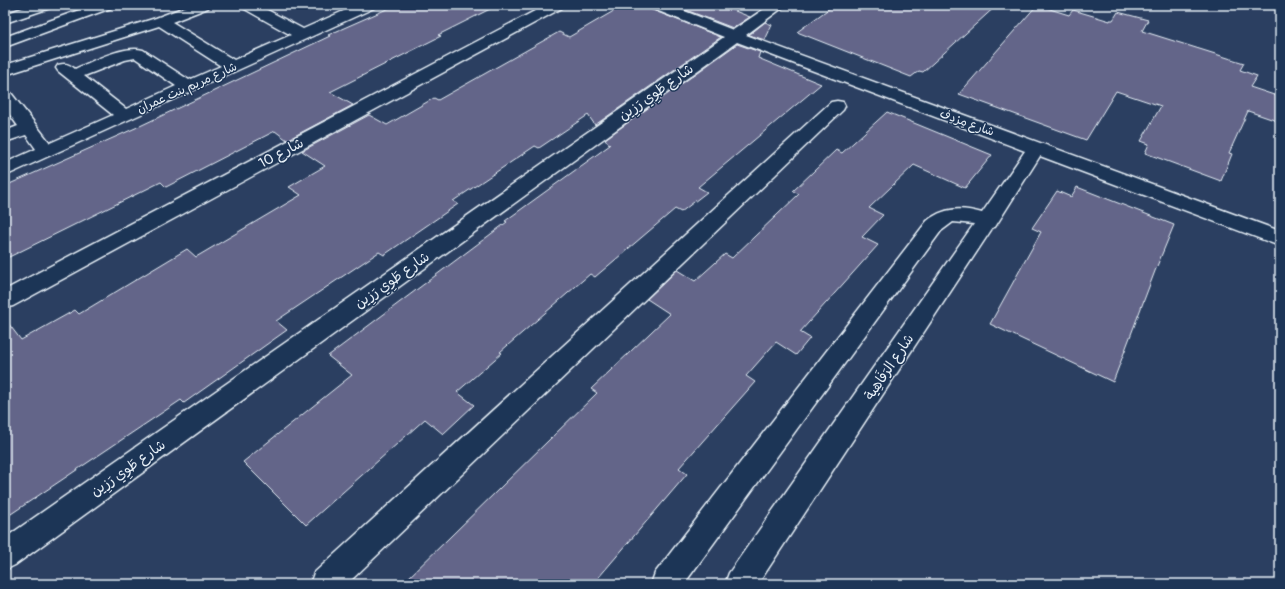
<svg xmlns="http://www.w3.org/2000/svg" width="1285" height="589" font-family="Pangolin,'Playpen Sans Arabic',sans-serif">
<rect width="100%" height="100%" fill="#2b3f61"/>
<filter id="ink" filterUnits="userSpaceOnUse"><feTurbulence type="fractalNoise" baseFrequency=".025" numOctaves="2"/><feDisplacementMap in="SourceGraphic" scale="8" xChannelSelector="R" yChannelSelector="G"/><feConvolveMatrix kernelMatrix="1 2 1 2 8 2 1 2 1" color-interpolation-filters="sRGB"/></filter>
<g filter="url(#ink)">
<g fill="#646589" stroke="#e8f1f8">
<path d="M396 5H498L438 35 441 36 330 92 353 105 287 140 275 131 166 187 161 182 5 259V186L140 126 330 36 328 35Z"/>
<path d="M624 5H648L650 9 721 37 595 125 588 115 539 148 535 146 453 201 458 204 384 255 379 252 276 321 287 330 184 403 181 400 5 518V319L21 340 75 310 79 314 187 249 196 257 301 195 289 187 325 166 302 151 369 115 387 125 434 98 438 100 559 32 569 37Z"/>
<path d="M673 5H720L750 17 733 28Z"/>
<path d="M834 5H997L923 72 919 71 911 77 797 32Z"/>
<path d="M1037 5 1069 15 1073 10 1110 21V20H1113L1118 12 1148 20 1142 31 1244 63 1240 70 1257 76 1250 87 1280 97V122L1248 111 1229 153 1232 154 1221 181 1145 153 1149 144 1141 141 1161 106 1116 91 1086 140 959 94Z"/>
<path d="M765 22 772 25 765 40 749 35Z"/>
<path d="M737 44 760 52 758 58 821 84 698 187 707 192 681 212 675 209 595 277 590 274 500 352 502 353 457 392 474 405 443 434 425 419 306 525 243 462 352 375 328 356 507 222 505 221 610 145 605 139Z"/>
<path d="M887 112 992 155 965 188 914 165 869 208 883 215 862 237 878 245 800 332 810 338 796 355 776 342 746 376 755 382 679 468 687 474 593 584H402L597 393 591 389 670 314 647 299 677 270 695 281 725 254 732 258 799 194 793 191 836 150 842 153Z"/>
<path d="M1077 187 1174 225 1155 271 1113 382 990 324 1041 232 1032 228 1057 191 1071 197Z"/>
</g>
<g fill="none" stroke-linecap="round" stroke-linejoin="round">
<defs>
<g id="minor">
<path d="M190 5H210L208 8 172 22 234 60 291 35 243 8 241 5H258L303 29 357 5H376L374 8 5 176V163L36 149 26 135 5 142V131L18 126 5 108V92L11 93 50 143 113 115 58 71 56 68 58 65C66 63 69 64 75 69 93 61 124 45 143 50L189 80 221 66 159 26 5 75V65L156 18ZM135 58 176 86 126 109 84 76 125 60Z"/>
<path d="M546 5H564L562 8 13 306 5 308V290Z"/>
<path d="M649 5H669L733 30 770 5H786L746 35 1280 231V246L1040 156 995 227H993L758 584H725L729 573 974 224 953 222 941 231 684 584H651L655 573 927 221C944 207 962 207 982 213L1025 151 737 42 15 565 5 570V538L724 37 651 8Z"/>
<path d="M837 101 843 102 845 106 843 110 347 584H310L314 573 831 102Z"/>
</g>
<g id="major">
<path d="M31 5H52L50 8 5 23V14Z"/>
<path d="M93 5H113L111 8 5 47V37Z"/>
</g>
</defs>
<use href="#minor" stroke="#e8f1f8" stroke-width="3"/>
<use href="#major" stroke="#e8f1f8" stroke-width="3"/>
<use href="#minor" fill="#1d3557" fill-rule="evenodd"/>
<use href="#major" fill="#1d3557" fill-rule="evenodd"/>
</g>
</g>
<g text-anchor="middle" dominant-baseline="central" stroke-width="3" stroke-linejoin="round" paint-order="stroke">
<g font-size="12" fill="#e8f1f8" stroke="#1d3557">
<text transform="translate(187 88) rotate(-24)">شارع مريم بنت عمران</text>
<text transform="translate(967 123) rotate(20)">شارع مِرْدِف</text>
</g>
<g font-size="14" fill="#e8f1f8" stroke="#1d3557">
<text transform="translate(656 92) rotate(-35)">شارع طَوِي رَزِين</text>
<text transform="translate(281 153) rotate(-28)">شارع 10</text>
<text transform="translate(392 280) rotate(-35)">شارع طَوِي رَزِين</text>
<text transform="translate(889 367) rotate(-56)">شارع الرَفَاهِية</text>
<text transform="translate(128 468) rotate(-35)">شارع طَوِي رَزِين</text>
</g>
</g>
<rect width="1285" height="589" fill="none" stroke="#1d3557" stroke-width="20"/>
<rect x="10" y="10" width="1265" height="569" fill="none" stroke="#e8f1f8" stroke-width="1.5" filter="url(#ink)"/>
</svg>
